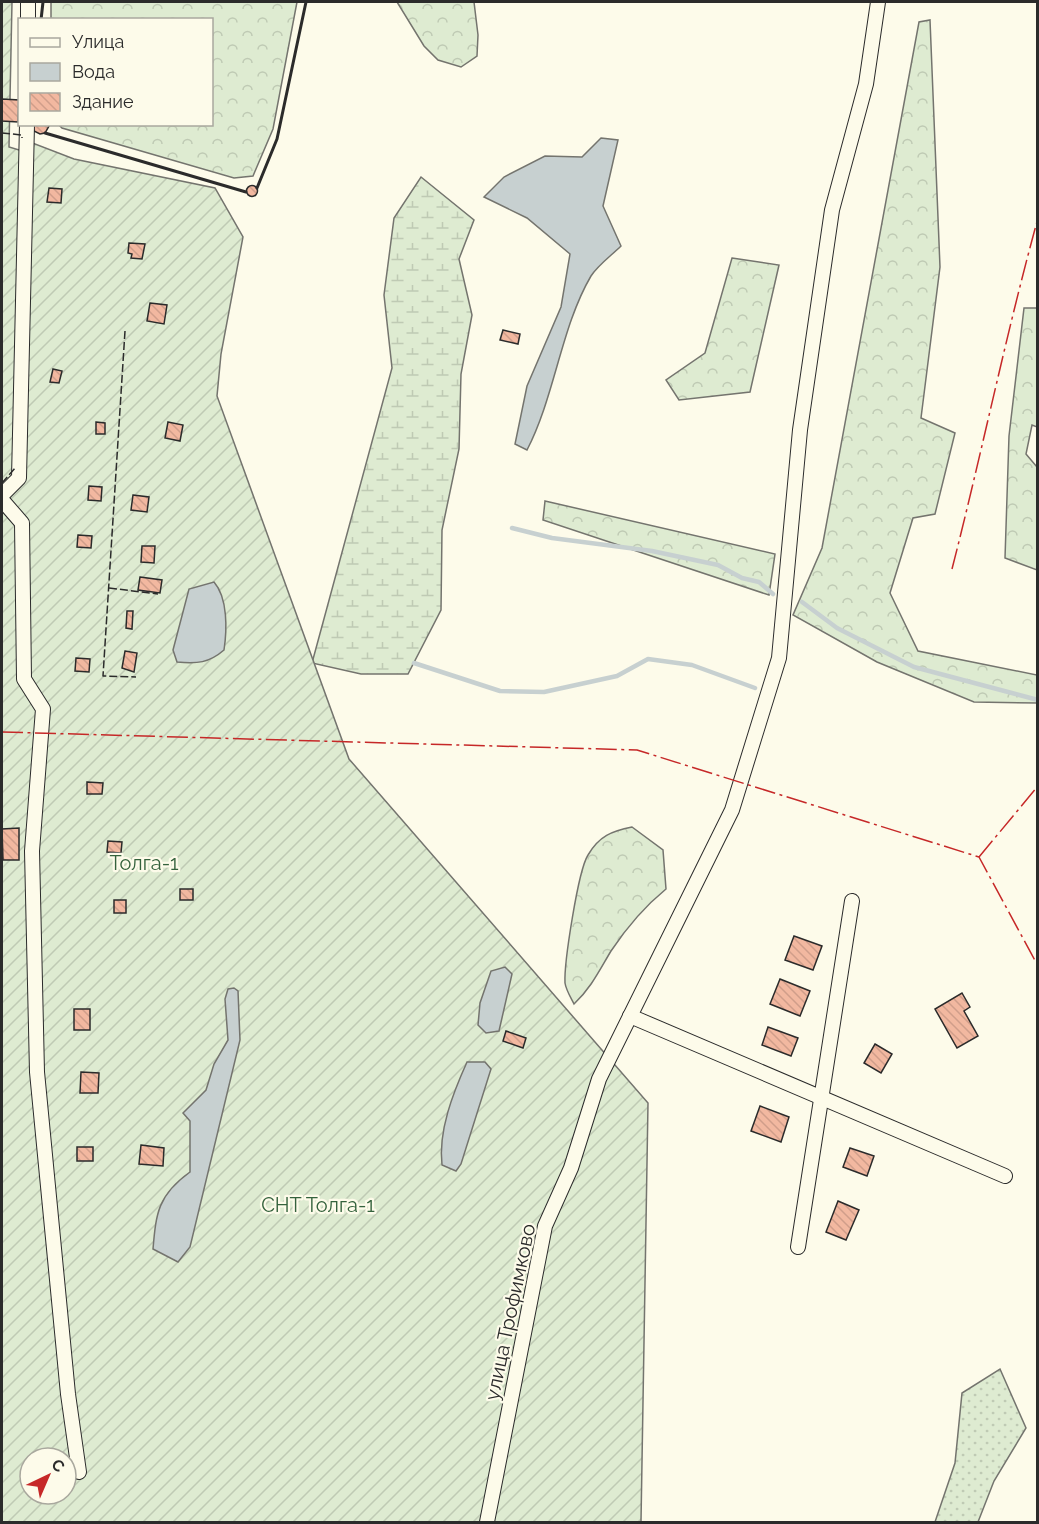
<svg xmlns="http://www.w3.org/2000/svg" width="1039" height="1524" font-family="Raleway,sans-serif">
<defs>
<pattern id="grass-dots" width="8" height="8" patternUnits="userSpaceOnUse" patternTransform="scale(1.5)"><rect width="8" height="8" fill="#deebd1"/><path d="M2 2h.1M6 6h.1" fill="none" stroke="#bfcab4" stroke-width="1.8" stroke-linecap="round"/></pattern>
<pattern id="forest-crowns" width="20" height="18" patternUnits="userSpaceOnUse" patternTransform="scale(1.5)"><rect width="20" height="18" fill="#deebd1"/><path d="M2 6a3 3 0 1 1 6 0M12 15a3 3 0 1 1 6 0" fill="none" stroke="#bfcab4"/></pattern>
<pattern id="wetland-marsh" width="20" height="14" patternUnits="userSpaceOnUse" patternTransform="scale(1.5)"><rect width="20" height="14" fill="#deebd1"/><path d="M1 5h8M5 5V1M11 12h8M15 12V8" fill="none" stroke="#bfcab4"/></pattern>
<pattern id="garden-furrows" width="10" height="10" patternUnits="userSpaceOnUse" patternTransform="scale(1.5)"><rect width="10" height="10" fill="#deebd1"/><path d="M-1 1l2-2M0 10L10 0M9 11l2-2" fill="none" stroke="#bfcab4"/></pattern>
<pattern id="building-back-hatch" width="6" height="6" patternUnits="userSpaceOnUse" patternTransform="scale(1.5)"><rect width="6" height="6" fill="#f2b8a0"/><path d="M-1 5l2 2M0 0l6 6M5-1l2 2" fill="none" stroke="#d09e8a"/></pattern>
</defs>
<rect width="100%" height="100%" fill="#fdfbea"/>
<path fill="url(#grass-dots)" stroke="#74746e" stroke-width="1.5" d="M1000 1369 1026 1428 994 1481 978 1522H935L955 1463 962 1393Z"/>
<g fill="url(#forest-crowns)" stroke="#74746e" stroke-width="1.5">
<path d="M51 2H297L273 129 253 176 234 178 62 128 59 125 212 124V20L51 19Z"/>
<path d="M397 2H474L478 35 477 56 461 67 438 60 424 46Z"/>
<path d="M930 20 940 267 921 418 955 433 935 514 913 518 890 593 918 651 1037 675V703L974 702 877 662 793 615 822 548 919 22Z"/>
<path d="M732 258 779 265 750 392 679 400 666 380 705 353Z"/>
<path d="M1024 308H1037V427L1032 425 1026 454 1037 467V570L1005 558 1009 436Z"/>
<path d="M545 501 775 554 769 595 543 520Z"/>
<path d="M632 827 663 850 666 889C644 907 627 927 611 951 599 971 591 988 574 1004 571 998 566 990 565 983 564 963 578 871 588 855 599 836 612 831 632 827Z"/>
</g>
<path fill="url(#wetland-marsh)" stroke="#74746e" stroke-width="1.5" d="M421 177 474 220 459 259 472 315 461 374 459 449 442 530 441 610 408 674H361L312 663 392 368 384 295 394 218Z"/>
<path fill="url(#garden-furrows)" stroke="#74746e" stroke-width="1.5" fill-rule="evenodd" d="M2 2H12L9 147 29 153 30 142 74 159 215 188 243 237 221 354 217 396 349 759 648 1103 641 1522H2ZM30 1458H66V1494H30Z"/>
<g fill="#c7d0d0" stroke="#74746e" stroke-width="1.5">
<path d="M601 138 618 140 603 206 621 246C612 255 598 265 591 276 561 327 555 396 527 450L515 444 527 386 561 307 570 254 527 218 484 197 504 177 545 156 582 157Z"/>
<path d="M214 582C228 598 227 630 224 650 209 663 197 664 177 662L173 650 189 589Z"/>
<path d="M505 967 512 974 499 1031 486 1033 478 1025 480 1003 491 971Z"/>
<path d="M234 988 238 991 240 1040 190 1247 178 1262 153 1249C156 1213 158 1195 190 1172V1121L183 1113 206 1090 214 1064 228 1040 225 999 228 989Z"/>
<path d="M467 1062H485L491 1069 461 1164 456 1171 442 1165C438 1131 453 1093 467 1062Z"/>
</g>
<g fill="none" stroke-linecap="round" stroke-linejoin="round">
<g stroke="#c7d0d0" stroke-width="4.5">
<path d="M512 528 552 538 652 551 718 565 742 578 759 582 773 594"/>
<path d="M802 602 837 628 914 667 1038 700"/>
<path d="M414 663 500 691 544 692 617 676 648 659 692 665 755 688"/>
</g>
</g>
<g fill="url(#building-back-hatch)" stroke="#2b2b2b" stroke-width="1.5">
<path d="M2 99 19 100 18 122 2 121Z"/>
<path d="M32 124H49V126L45 133 40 134 34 131Z"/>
<circle cx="252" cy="191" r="5.5"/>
<path d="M49 188 62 189 61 203 47 202Z"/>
<path d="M129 243 145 244 142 259 131 258 132 254 128 253Z"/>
<path d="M150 303 167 305 164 324 147 321Z"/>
<path d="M503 330 520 334 518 344 500 340Z"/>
<path d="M53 369 62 371 59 383 50 382Z"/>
<path d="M96 422 105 423V434H96Z"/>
<path d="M168 422 183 425 180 441 165 438Z"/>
<path d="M89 486 102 487 101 501 88 500Z"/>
<path d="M133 495 149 497 147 512 131 510Z"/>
<path d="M78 535 92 536 91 548 77 547Z"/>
<path d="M142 546H155L154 563 141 562Z"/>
<path d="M140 577 162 580 160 593 138 590Z"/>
<path d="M127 611H133L132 629 126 628Z"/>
<path d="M125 651 137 653 134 672 122 668Z"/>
<path d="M76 658 90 659 89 672 75 671Z"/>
<path d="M87 782 103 783 102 794H87Z"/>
<path d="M19 828V860H3L2 829Z"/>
<path d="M108 841 122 842 121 853 107 852Z"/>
<rect x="180" y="889" width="13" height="11"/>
<rect x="114" y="900" width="12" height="13"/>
<path d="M794 936 822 946 813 970 785 960Z"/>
<path d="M780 979 810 991 800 1016 770 1004Z"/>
<path d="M962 993 970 1007 964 1011 978 1036 957 1048 935 1009Z"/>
<rect x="74" y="1009" width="16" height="21"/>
<path d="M768 1027 798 1038 791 1056 762 1045Z"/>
<path d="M506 1031 526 1038 523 1048 503 1041Z"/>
<path d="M875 1044 892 1054 881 1073 864 1063Z"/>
<path d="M81 1072 99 1073 98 1093H80Z"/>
<path d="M760 1106 789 1117 781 1142 751 1131Z"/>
<path d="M141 1145 164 1148 163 1166 139 1164Z"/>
<rect x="77" y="1147" width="16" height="14"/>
<path d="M850 1148 874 1156 867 1176 843 1167Z"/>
<path d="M838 1201 859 1210 846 1240 826 1232Z"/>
</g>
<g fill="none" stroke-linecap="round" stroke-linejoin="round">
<defs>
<g id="street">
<path d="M28 20V2"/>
<path d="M2 495 19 478 27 124"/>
<path d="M2 500 22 523 24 679 43 709 32 851 37 1072 68 1394 79 1472"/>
<path d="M630 1016 1005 1176"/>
<path d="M798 1247 852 901"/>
<path d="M487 1522 545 1226 571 1168 599 1079 732 810 779 658 800 430 832 210 866 84 878 2"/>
</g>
</defs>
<use href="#street" stroke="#2b2b2b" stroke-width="16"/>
<use href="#street" stroke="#fdfbea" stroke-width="14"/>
<g stroke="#2b2b2b" stroke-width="1.5" stroke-dasharray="8 3" stroke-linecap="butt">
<path d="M2 133 22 135V138"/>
<path d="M125 331 103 676 136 677"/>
<path d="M2 483 15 468"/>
<path d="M109 588 158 594"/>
</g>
<g stroke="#2b2b2b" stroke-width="3">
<path d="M41 20 43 2"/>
<path d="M45 133 246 192"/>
<path d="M257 188 277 139 306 2"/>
</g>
<g stroke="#c62828" stroke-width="1.5" stroke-dasharray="21 4.5 3 4.5" stroke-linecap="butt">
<path d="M952 569C982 452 1006 334 1038 218"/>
<path d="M2 732 637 750 979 857 1038 966"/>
<path d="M979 857 1038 786"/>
</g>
</g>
<g text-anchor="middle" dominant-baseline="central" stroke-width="4.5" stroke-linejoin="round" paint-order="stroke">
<g font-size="20" fill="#34623c" stroke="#fdfbea">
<text x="144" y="863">Толга-1</text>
<text x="318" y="1205">СНТ Толга-1</text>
</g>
<g font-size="20" fill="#2b2b2b" stroke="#fdfbea">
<text transform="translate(510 1312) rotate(-78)">улица Трофимково</text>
</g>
</g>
<rect width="1039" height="1524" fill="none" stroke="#2b2b2b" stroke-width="6"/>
<rect x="18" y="18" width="195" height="108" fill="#fdfbea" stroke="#a9a89e" stroke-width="1.5"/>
<rect x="30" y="38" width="30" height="9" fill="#fdfbea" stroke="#a9a89e" stroke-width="1.5"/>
<text x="72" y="48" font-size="18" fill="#2b2b2b">Улица</text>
<rect x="30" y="63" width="30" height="18" fill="#c7d0d0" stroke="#a9a89e" stroke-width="1.5"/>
<text x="72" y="78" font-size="18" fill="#2b2b2b">Вода</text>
<rect x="30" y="93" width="30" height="18" fill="url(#building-back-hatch)" stroke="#a9a89e" stroke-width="1.5"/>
<text x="72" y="108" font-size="18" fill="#2b2b2b">Здание</text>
<g transform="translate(48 1476) rotate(44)"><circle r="28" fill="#fdfbea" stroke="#a9a89e" stroke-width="1.5"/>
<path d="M0-4.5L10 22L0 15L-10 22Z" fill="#c62828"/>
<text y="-9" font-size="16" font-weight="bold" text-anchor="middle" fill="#2b2b2b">С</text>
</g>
</svg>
